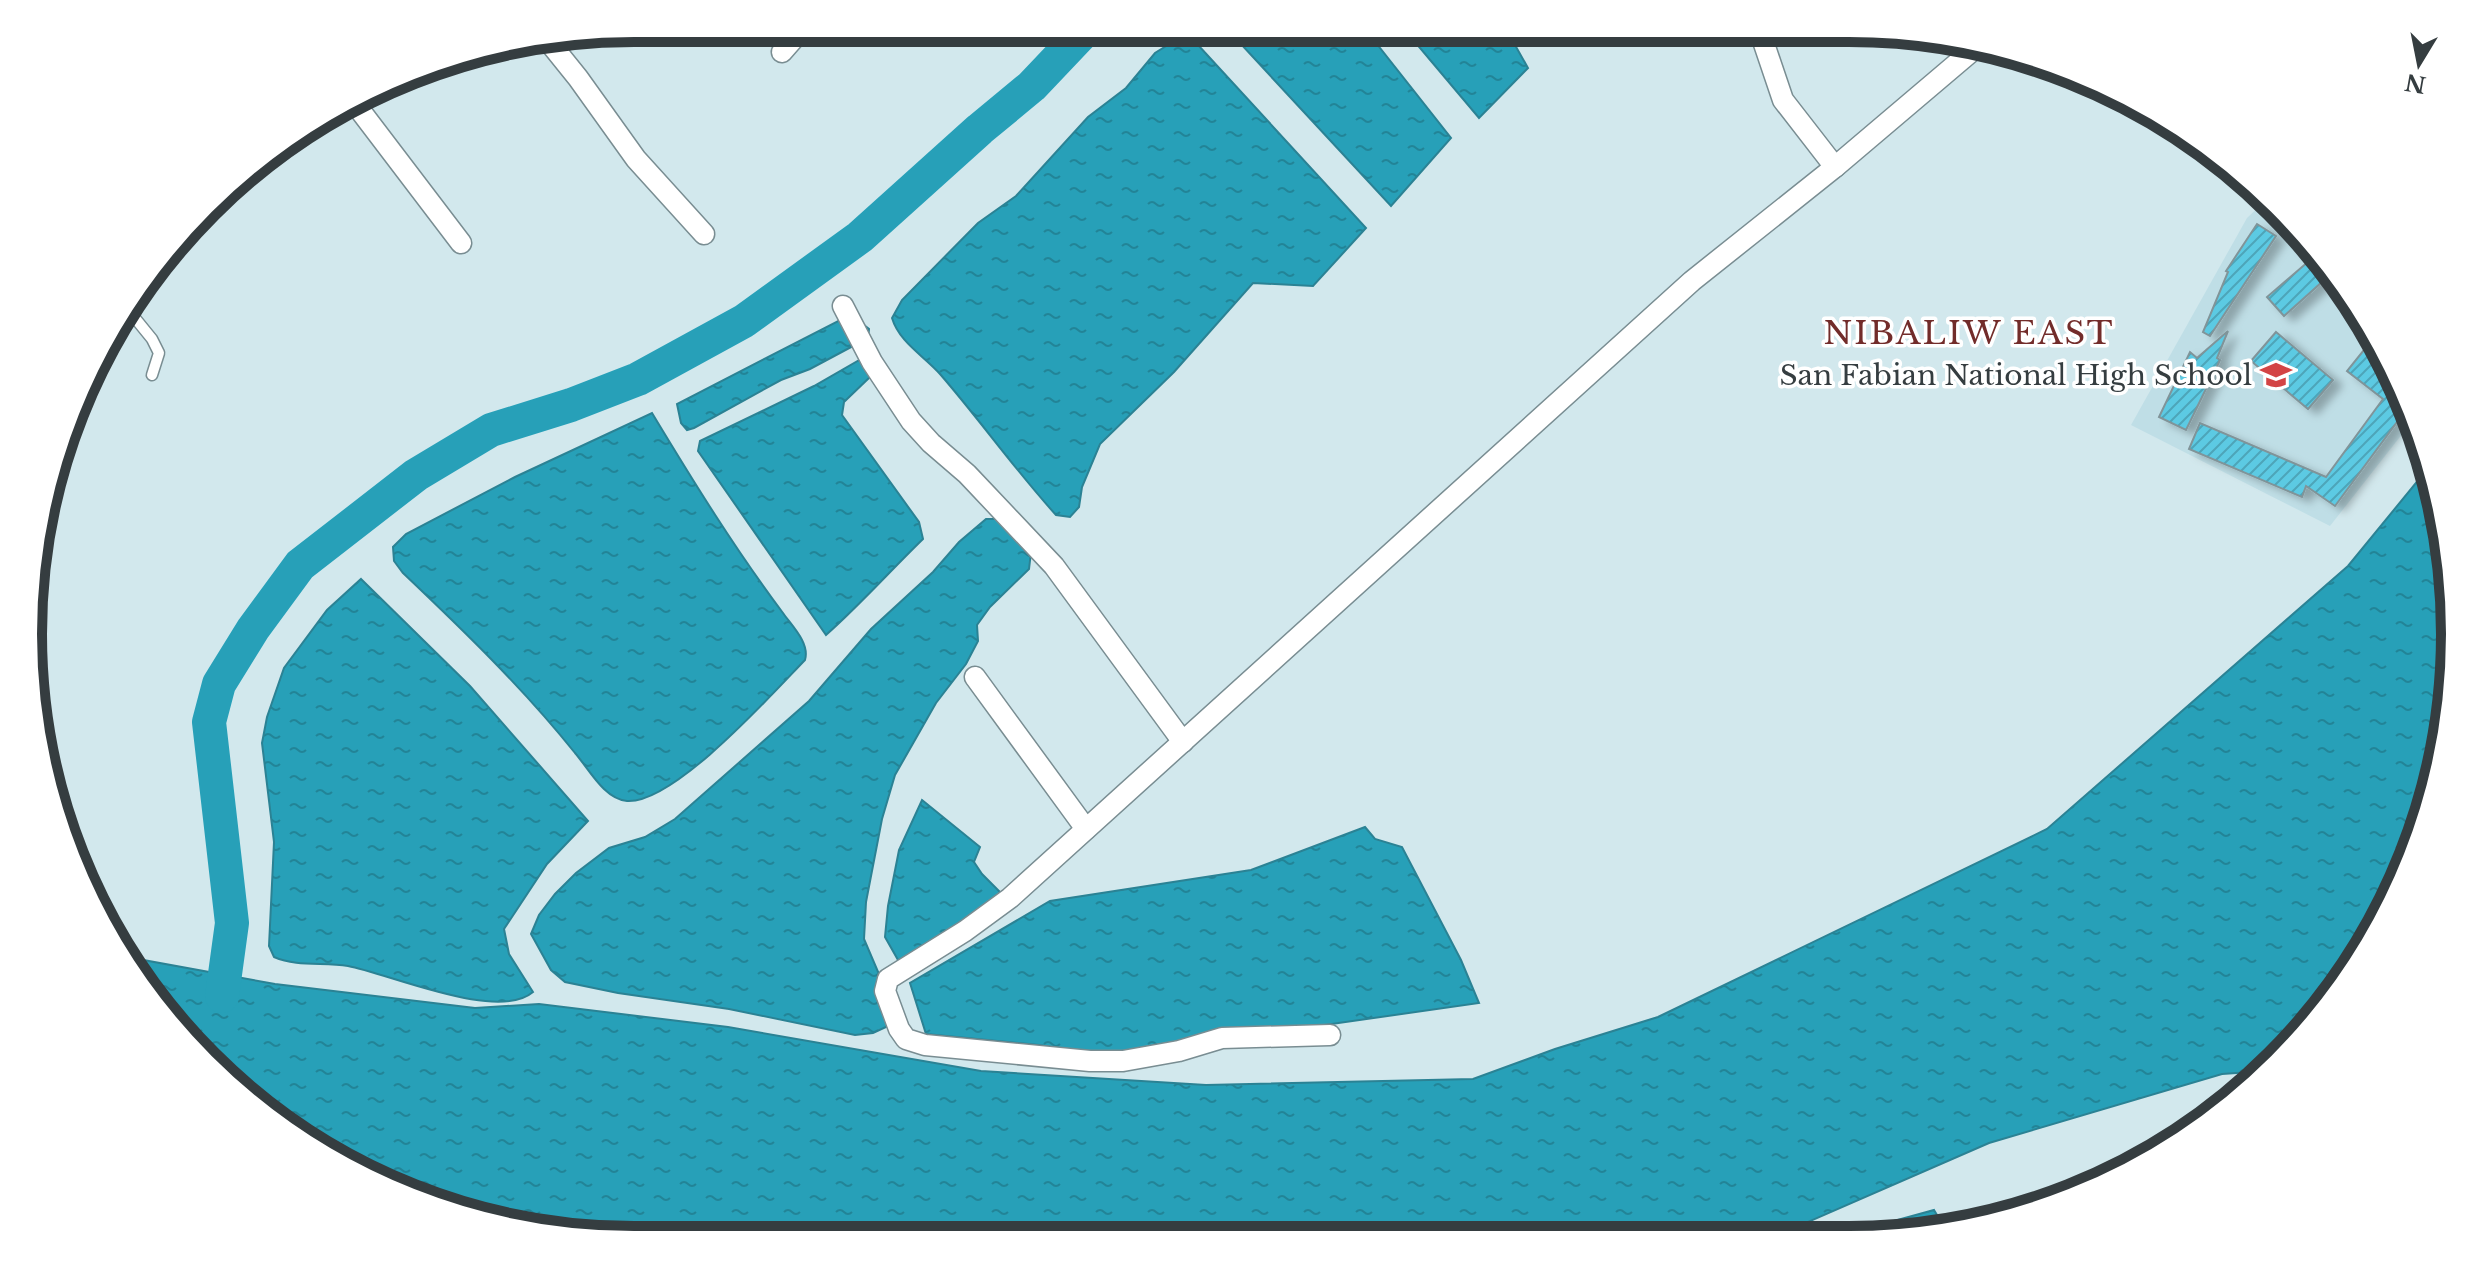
<svg xmlns="http://www.w3.org/2000/svg" width="2483" height="1268" font-family="'Libre Baskerville',serif">
<defs>
<pattern id="water-ripples" width="26" height="14" patternUnits="userSpaceOnUse" patternTransform="scale(2)"><rect width="26" height="14" fill="#27a0b8"/><path d="M2 4q2-2 4 0t4 0M15 11q2-2 4 0t4 0" fill="none" stroke="#228497"/></pattern>
<pattern id="building-hatch" width="6" height="6" patternUnits="userSpaceOnUse" patternTransform="scale(2)"><rect width="6" height="6" fill="#5ccae3"/><path d="M-1 1l2-2M0 6l6-6M5 7l2-2" fill="none" stroke="#4da5b9"/></pattern>
<filter id="shadow"><feDropShadow dx="9" dy="5" stdDeviation="4" flood-color="#0004"/></filter>
</defs>
<rect width="100%" height="100%" fill="#d2e8ed"/>
<path fill="#bfdee6" d="M2267 199 2305 235 2374 331 2414 419 2330 526 2131 425 2247 218Z"/>
<g fill="url(#water-ripples)" stroke="#2b8294" stroke-width="2">
<path d="M1227 29H1365L1451 138 1391 206Z"/>
<path d="M1404 29H1506L1528 68 1479 118Z"/>
<path d="M1187 33 1366 228 1313 286 1253 283 1174 372 1100 444 1082 487 1079 507 1070 517 1056 515C1015 470 980 420 940 374 924 356 899 342 892 318L902 300 978 223 1016 196 1088 117 1126 88 1155 53Z"/>
<path d="M846 317 860 322 869 329 868 338 810 369 781 380 694 428 687 430 681 423 677 404Z"/>
<path d="M861 359 872 375 844 402 842 415 919 522 923 539C890 571 860 605 826 635L698 451 700 441 814 386Z"/>
<path d="M652 413C693 481 735 549 783 613 792 626 810 643 805 660 772 694 674 804 627 801 604 799 589 769 575 753 523 688 463 630 403 573L394 561 393 547 406 534 515 477Z"/>
<path d="M2429 467 2450 555 2454 674 2434 791 2392 902 2305 1033 2265 1071 2222 1074 1989 1143 1778 1235 656 1239 425 1200 366 1177 265 1114 179 1034 132 958 275 984 475 1008 539 1004 728 1027 981 1071 1206 1085 1473 1079 1555 1049 1658 1017 2047 829 2348 566Z"/>
<path d="M986 519H1002L1031 552 1029 569 990 607 977 625 978 641 966 664 936 703 895 775 882 819 866 902 864 939 899 1021 873 1033 855 1035 729 1009 618 993 565 982 551 970 531 934 539 915 555 894 576 873 609 848 645 837 675 819 809 701 871 629 933 572 959 542Z"/>
<path d="M361 579 470 686 588 821 547 864 504 929 509 954 533 992C498 1022 390 974 348 966 323 962 297 967 274 957L269 946 274 842 262 743 267 717 284 668 327 610Z"/>
<path d="M922 800 980 847 974 862 982 874 1006 898 902 967 885 937 888 906 899 850Z"/>
<path d="M1365 827 1375 839 1402 847 1461 960 1479 1003 1142 1051 1092 1053 1039 1045 926 1034 910 983 1050 901 1251 870Z"/>
<path d="M1934 1210 1946 1230 1929 1235H1843Z"/>
</g>
<g fill="none" stroke-linecap="round" stroke-linejoin="round">
<path stroke="#27a0b8" stroke-width="34" d="M222 996 232 923 209 722 219 684 253 629 300 565 416 475 491 430 571 405 638 379 744 321 860 237 980 129 1032 86 1087 28"/>
</g>
<g fill="url(#building-hatch)" stroke="#809499" stroke-width="2" filter="url(#shadow)">
<path d="M2273 205 2305 235 2332 273 2284 316 2267 297 2309 261 2265 213Z"/>
<path d="M2257 224 2276 236 2210 336 2203 332 2228 272 2226 271Z"/>
<path d="M2228 331 2217 358 2220 360 2186 430 2159 417 2190 352 2197 358Z"/>
<path d="M2276 332 2333 380 2308 409 2251 361Z"/>
<path d="M2376 335 2408 407 2335 506 2306 486 2302 497 2189 449 2200 423 2326 477 2383 399 2347 371Z"/>
</g>
<g fill="none" stroke-linecap="round" stroke-linejoin="round">
<defs>
<path id="lane" d="M126 307 152 339 159 353 152 375"/>
<g id="street">
<path d="M1759 29 1783 100 1835 167"/>
<path d="M549 42 578 78 636 159 704 234"/>
<path d="M782 52 803 28"/>
<path d="M356 105 461 243"/>
<path d="M843 306 872 362 911 421 931 443 967 474 1054 566 1183 742"/>
<path d="M975 677 1086 829"/>
<path d="M1330 1035 1222 1038 1179 1051 1123 1061H1090L925 1045 906 1039 899 1029 885 991 888 979 965 931 1010 898 1692 281 1835 167 1980 44"/>
</g>
</defs>
<use href="#lane" stroke="#798d92" stroke-width="13"/>
<use href="#street" stroke="#798d92" stroke-width="23"/>
<use href="#lane" stroke="#fff" stroke-width="10"/>
<use href="#street" stroke="#fff" stroke-width="20"/>
</g>
<defs>
<symbol id="school-bare" viewBox="-9 -9 18 18"><path d="M0-5L7-2L0 1L-7-2ZM-4 1L0 2.5L4 1V4Q0 6-4 4Z" fill="#d34445" stroke="#fff" stroke-width="2.5" paint-order="stroke"/></symbol>
</defs>
<g fill-rule="evenodd">
<use href="#school-bare" x="2254" y="353" width="44" height="44"/>
</g>
<g text-anchor="middle" dominant-baseline="central" stroke-width="7" stroke-linejoin="round" paint-order="stroke">
<g font-size="28" fill="#353d40" stroke="#fff" text-anchor="end">
<text x="2252" y="375">San Fabian National High School</text>
</g>
<g font-size="32" letter-spacing="2" fill="#722c2a" stroke="#fff">
<text x="1969" y="333">NIBALIW EAST</text>
</g>
</g>
<path d="M0 0H2483V1268H0ZM634 42H1849A592 592 0 0 1 2441 634V634A592 592 0 0 1 1849 1226H634A592 592 0 0 1 42 634V634A592 592 0 0 1 634 42Z" fill="#fff" fill-rule="evenodd"/>
<path fill="none" stroke="#353d40" stroke-width="10" d="M634 42H1849A592 592 0 0 1 2441 634V634A592 592 0 0 1 1849 1226H634A592 592 0 0 1 42 634V634A592 592 0 0 1 634 42Z"/>
<g transform="translate(2419 64) rotate(190)" stroke="#ffffff" stroke-width="6" paint-order="stroke">
<path d="M0-6L14 30L0 20L-14 30Z" fill="#353d40"/>
<text y="-12" font-size="22" font-weight="bold" text-anchor="middle" fill="#353d40">N</text>
</g>
</svg>
